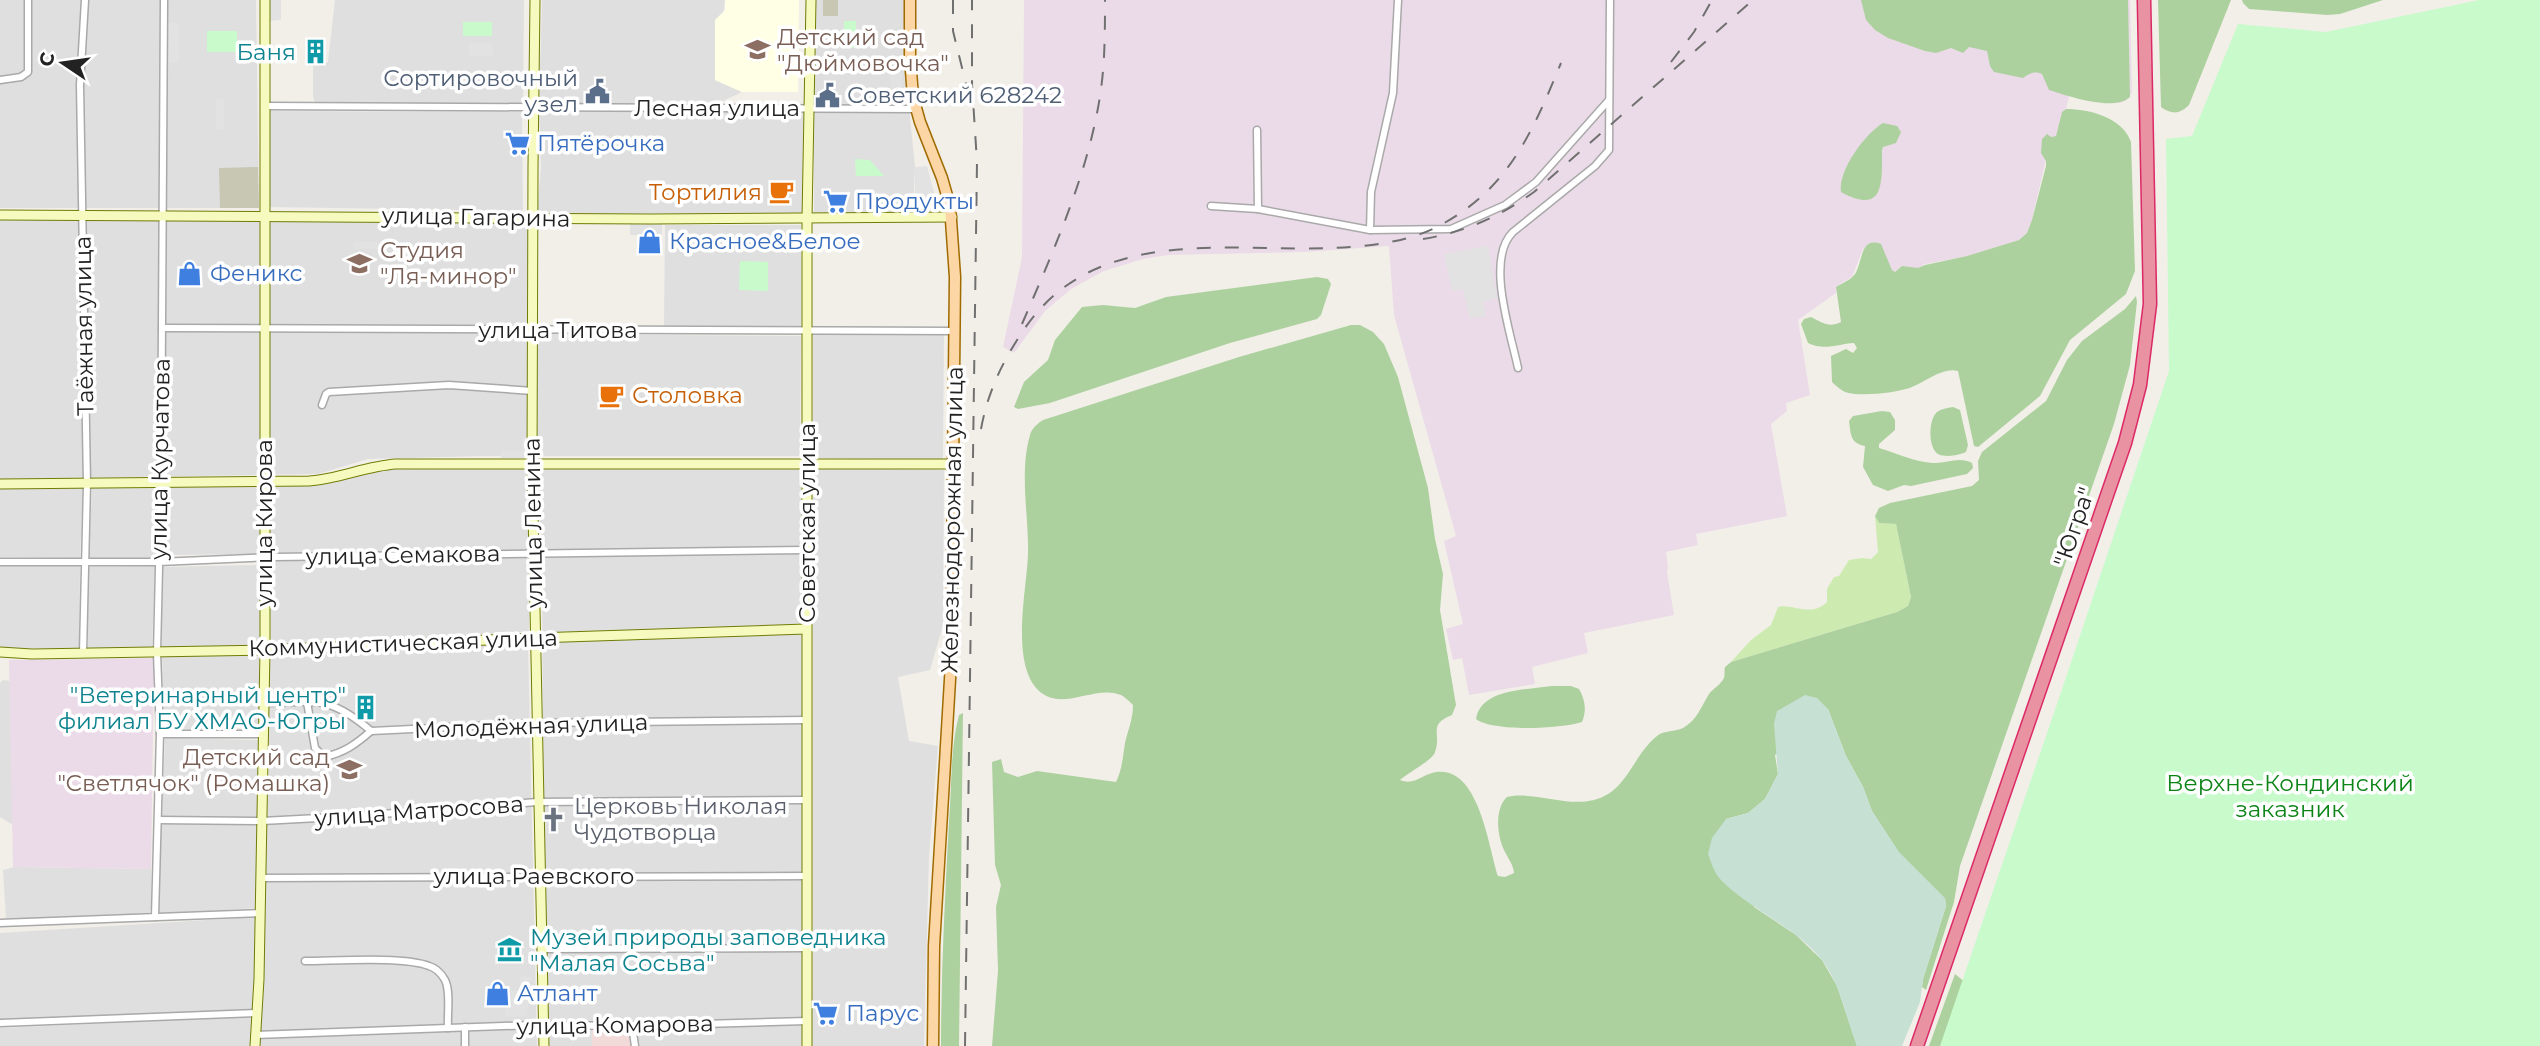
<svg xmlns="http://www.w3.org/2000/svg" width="2540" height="1046" font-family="Montserrat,sans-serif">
<rect width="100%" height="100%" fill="#f2efe9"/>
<g fill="#e0dfdf">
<path d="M0 0H256L259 208H0Z"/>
<path d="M335 0H524L523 103H315L313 96V64L328 62Z"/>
<path d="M542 0H725L715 80 742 92 719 103 539 105Z"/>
<path d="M814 0H904L907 88 915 167 913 214 814 215Z"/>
<path d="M267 111 522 112 523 211 268 207Z"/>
<path d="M539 112H804L802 213 537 214 541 166Z"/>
<path d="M0 218 529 221V326L538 334 801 336 800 456H482L368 459 318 474 0 479Z"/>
<path d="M665 225H801V327L664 326Z"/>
<path d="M944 334 943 460 813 458V335Z"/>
<path d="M528 466 529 632 271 645 269 485H316L378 470Z"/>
<path d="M537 467 801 468 804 876 802 1046H635L592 1026V1046H548L543 757 542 561Z"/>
<path d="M813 468 944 470 943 625 930 670 898 677 909 741 938 746 929 857 924 1046H810L813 989Z"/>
<path d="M156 486 155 558H89L92 488Z"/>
<path d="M83 487 80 558 0 557V488Z"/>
<path d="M166 487H259L260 554 166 555 163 544Z"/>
<path d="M260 565 261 646 162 649V567Z"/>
<path d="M0 566H80L79 649 0 648Z"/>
<path d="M155 566 152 648H88V567Z"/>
<path d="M528 643 537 1046H258L269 769V654Z"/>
<path d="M259 654V728L164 730 162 657Z"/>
<path d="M3 680 10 681 13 825 0 817V683Z"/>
<path d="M165 738 260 740 258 817H162Z"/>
<path d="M162 824 258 825 256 908 161 914 158 910 160 826Z"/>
<path d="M14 867 151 869V910L147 914 10 920 6 918 3 870Z"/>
<path d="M255 917 254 1009 0 1020V933Z"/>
<path d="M253 1017 251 1046H0V1028Z"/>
</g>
<path fill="#f2dad9" d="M592 1026H632L635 1046H592Z"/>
<g fill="#ebdbe8">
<path d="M1024 0H2130L2132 92 2127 100 2120 103 2069 96 2066 109 2062 112 2056 136 2051 137 2032 220 2027 233 2019 240 1967 256 1925 264 1918 269 1902 266 1895 272 1863 249 1852 277 1843 282 1836 287V293L1798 320 1810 395 1786 403 1787 411 1771 424 1787 516 1696 534 1698 545 1666 552 1668 567 1667 572 1674 615 1584 633 1588 653 1532 667 1535 684 1469 695 1462 658 1453 660 1446 629 1463 624 1444 541 1456 536 1394 315 1389 246 1305 252 1168 255 1143 259 1104 271 1071 289 1045 311 1014 353 1003 347 1022 257Z"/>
<path d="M154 658 151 869 13 867 9 660Z"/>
</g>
<path fill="#ffffe5" d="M725 0H799L798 92H742L715 80V20L725 10Z"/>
<g fill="#c7c7b4">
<rect x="823" y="0" width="15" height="16"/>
<path d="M258 167 259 208H220L219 168Z"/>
</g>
<path fill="#cdebb0" d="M1875 516 1879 523 1896 524 1911 597 1908 606 1897 612 1731 662 1751 640 1771 625 1778 607C1792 603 1811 618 1827 602V589L1834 577 1839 576 1849 560 1862 558 1871 559 1878 552Z"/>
<g fill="#add19e">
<path d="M1861 0H2128L2130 97C2114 112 2068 96 2049 90L2042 74C2034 71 2029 73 2023 78L1994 72 1990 66 1987 51 1969 47 1963 53 1951 48 1936 53 1925 51 1888 38 1875 30 1866 20Z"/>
<path d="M2158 0H2231L2189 105C2180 114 2172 115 2161 107Z"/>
<path d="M2242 0H2383L2340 14 2327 15 2249 9 2243 3Z"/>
<path d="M2066 109C2090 109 2123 118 2131 142L2135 271 2126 294 2070 340 2040 396 1978 447 1974 446 1958 371C1943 367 1925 382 1912 387 1898 393 1859 397 1845 392 1841 390 1836 386 1832 382L1831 356 1846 349 1853 353 1857 348 1854 343C1838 344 1824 351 1808 343L1801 324 1804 319 1811 317C1823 323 1829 328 1841 322L1836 287C1842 283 1851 280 1855 274 1863 262 1860 236 1881 244L1892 270 1895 272 1902 266 1918 268 1925 265 1967 256 2019 240 2027 233 2032 220 2046 166V161L2041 153 2042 139 2047 134 2051 137 2056 136 2062 112Z"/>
<path d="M1883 123 1897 126 1901 132 1896 143 1883 147 1882 150C1882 182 1885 216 1841 192 1838 170 1865 134 1883 123Z"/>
<path d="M1317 277 1328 279 1331 284 1321 315 1317 319 1230 343 1050 403 1018 409 1014 407 1024 382 1048 360 1055 340 1082 307 1103 305 1135 308 1166 297Z"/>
<path d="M2136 296 2137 302 2130 365 2114 424 1960 866 1954 902 1926 990 1922 987 1923 979 1946 906 1945 899 1899 853 1872 811 1863 787 1846 756 1828 709 1775 755 1778 774 1765 799 1748 813 1726 819 1754 907 1796 935 1822 960 1837 986 1857 1046H992L998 971 996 907 1001 885 995 865 992 762 1001 759 1004 772 1018 777 1037 771 1116 782C1122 770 1123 756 1125 743 1128 730 1133 719 1133 705 1130 702 1125 697 1121 695 1094 684 1062 713 1038 690 1010 661 1027 589 1028 554 1029 516 1019 473 1030 435 1032 428 1037 424 1043 420L1239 357 1351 325H1360L1373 332 1384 344 1398 377 1428 488 1435 539 1443 574 1440 610 1456 705 1452 715C1427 725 1442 733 1435 752 1433 760 1409 772 1400 780 1415 786 1422 774 1436 772 1479 766 1488 845 1498 876L1505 877 1514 873C1513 864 1509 860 1505 852 1497 837 1494 809 1507 797 1537 791 1564 807 1594 800 1628 791 1632 756 1657 736 1664 730 1675 732 1683 728 1697 720 1701 707 1709 694 1713 689 1721 684 1724 678 1725 674 1724 671 1725 667L1731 662 1897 612 1908 606 1911 597 1896 524 1879 523 1875 516 1879 508 1890 503 1972 486 1979 480 1978 461 1982 452 2046 401 2067 360 2082 341 2125 309Z"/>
<path d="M1953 407 1960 410 1968 445 1966 452C1959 455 1946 458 1938 454 1928 448 1928 420 1937 412 1941 409 1947 408 1953 407Z"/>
<path d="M1882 411 1890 412 1895 420V430L1879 444V448C1896 453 1915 462 1933 463 1946 464 1959 456 1972 463L1973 468 1967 474 1911 486 1904 485 1888 491 1873 485 1863 467 1865 446C1850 443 1851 435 1849 421L1853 416Z"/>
<path d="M1552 686H1571L1579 689C1585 699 1587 711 1582 722 1560 729 1493 732 1476 719 1481 688 1528 690 1552 686Z"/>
<path d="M963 713 959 1046H941C941 971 945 896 949 821 952 787 950 749 959 715Z"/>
<path d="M1955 974 2043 1046H1929Z"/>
</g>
<path fill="#c6e0d4" d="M1805 695 1817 698 1828 709 1846 756 1863 787 1872 811 1899 852 1945 898 1946 906 1923 979 1920 1002 1902 1046H1857C1846 1018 1841 985 1822 960 1795 926 1750 910 1720 879 1714 872 1711 862 1708 854L1712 838 1726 819 1748 813 1765 799 1778 774 1774 724 1777 711Z"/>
<g fill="#c8facc">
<path d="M2479 0H2540V1046H1940L2059 698 2169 371 2166 139 2192 136 2238 24 2326 32Z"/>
<path d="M844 21H856V46L853 48 844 46Z"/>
<rect x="463" y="22" width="29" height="14"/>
<rect x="207" y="31" width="30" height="21"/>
<path d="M855 159 870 160 884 176H856Z"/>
<path d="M740 261 768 262V291L739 290Z"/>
</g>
<g fill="#e2e2e2">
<path d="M268 0H281V20L268 21Z"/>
<path d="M167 22 179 23V62H166Z"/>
<path d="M469 43H492L493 56H469Z"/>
<path d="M891 72H902V104H890Z"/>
<rect x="216" y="99" width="8" height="30"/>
<path d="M927 166 937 204 931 208 915 210V167Z"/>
<rect x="630" y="224" width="32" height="11"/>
<rect x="353" y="242" width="28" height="7"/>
<path d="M1488 246 1497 298 1483 302 1486 316 1470 319 1463 289 1452 291 1444 254Z"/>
<path d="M522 436H528V458H501V451H522Z"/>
<path d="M520 977H531L527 1016 505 1017V998L511 991H520Z"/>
</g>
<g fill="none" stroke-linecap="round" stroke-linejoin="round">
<defs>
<g id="street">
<path d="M0 80 21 77 28 72V0"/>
<path d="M265 106 916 109"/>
<path d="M1257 130 1258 209"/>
<path d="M1211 206 1258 209 1370 230 1451 229 1505 205 1536 182 1609 100"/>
<path d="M1370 230 1371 192 1393 93 1398 0"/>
<path d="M162 328 955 331"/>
<path d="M1518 368C1511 334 1485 259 1513 232L1595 166 1609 150 1610 0"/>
<path d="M322 405 326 394 329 392 449 385 533 391"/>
<path d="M0 562H159L274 557 806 550"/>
<path d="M83 653 87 484 80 85 85 0"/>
<path d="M307 702 315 748 324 757C344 753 356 744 371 731"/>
<path d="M264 703C317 702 329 695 371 731L536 723 806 720"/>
<path d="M160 734H264"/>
<path d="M158 820 262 821 356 816 537 802 807 800"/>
<path d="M261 878 807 876"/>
<path d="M155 917 160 734 157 653 161 483 164 0"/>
<path d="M0 923 260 913"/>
<path d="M541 949 806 948"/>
<path d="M305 961C335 961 404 956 429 966 436 968 441 973 445 980 451 992 447 1014 448 1028"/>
<path d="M0 1023 257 1013"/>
<path d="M632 1026 635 1046"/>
<path d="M465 1027V1046"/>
<path d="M255 1035 534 1025 632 1026 807 1021"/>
</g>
<g id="secondary">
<path d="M535 0 533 167 532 463 544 1046"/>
<path d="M0 215 650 219 952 217"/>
<path d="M0 484 309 481C339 479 366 466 396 464H954"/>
<path d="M0 652 32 654 265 650 535 638 806 629"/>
<path d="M255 1046 259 979 265 650V0"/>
<path d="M807 1046V219L811 0"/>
</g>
<path id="primary" d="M910 0V58L913 97 920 122 942 178 950 206 955 277 951 663 934 946 933 1046"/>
<path id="highway" d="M1917 1046 2125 443 2140 385 2150 304 2144 0"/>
</defs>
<use href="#street" stroke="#a9a9a9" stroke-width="9"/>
<use href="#secondary" stroke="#707d05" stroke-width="11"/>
<use href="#primary" stroke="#a06b00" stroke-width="13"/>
<use href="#highway" stroke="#dc2a67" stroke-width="15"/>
<use href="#street" stroke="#fff" stroke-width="6"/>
<use href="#secondary" stroke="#f7fabf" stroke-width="9"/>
<use href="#primary" stroke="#fcd6a4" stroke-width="10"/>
<use href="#highway" stroke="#e892a2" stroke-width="12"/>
<g stroke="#707070" stroke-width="2" stroke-dasharray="14 14" stroke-linecap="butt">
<path d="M953 0V31L966 84"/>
<path d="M1671 62 1694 32 1712 0"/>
<path d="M1423 239C1465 232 1499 217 1534 192L1753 0"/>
<path d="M1022 324C1053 252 1088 174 1100 96 1105 64 1105 32 1105 0"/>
<path d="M981 429C988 391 1003 360 1025 328 1096 225 1226 252 1333 248 1371 246 1413 242 1446 222 1511 185 1534 128 1561 63"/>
<path d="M965 1046 977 162 972 84V0"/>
</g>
</g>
<defs>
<symbol id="school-bare" viewBox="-9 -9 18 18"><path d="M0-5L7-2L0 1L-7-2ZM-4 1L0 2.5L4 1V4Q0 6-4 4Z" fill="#8d6e63" stroke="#fff" stroke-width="2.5" paint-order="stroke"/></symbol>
<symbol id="building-bare" viewBox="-9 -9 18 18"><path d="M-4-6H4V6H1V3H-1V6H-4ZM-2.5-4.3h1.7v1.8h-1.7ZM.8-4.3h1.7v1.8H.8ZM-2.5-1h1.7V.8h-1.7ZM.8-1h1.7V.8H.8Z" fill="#0f9aa8" stroke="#fff" stroke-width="2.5" paint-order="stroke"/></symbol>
<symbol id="civic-bare" viewBox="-9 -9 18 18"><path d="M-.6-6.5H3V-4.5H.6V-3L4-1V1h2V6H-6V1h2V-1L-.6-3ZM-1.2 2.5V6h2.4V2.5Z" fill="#5c6f8a" stroke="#fff" stroke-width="2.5" paint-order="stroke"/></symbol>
<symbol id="supermarket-bare" viewBox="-9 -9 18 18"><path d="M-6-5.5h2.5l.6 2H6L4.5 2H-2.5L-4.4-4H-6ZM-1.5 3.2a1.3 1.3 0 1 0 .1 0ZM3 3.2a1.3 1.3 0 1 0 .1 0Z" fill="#3f7fe0" stroke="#fff" stroke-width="2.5" paint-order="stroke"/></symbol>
<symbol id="cafe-bare" viewBox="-9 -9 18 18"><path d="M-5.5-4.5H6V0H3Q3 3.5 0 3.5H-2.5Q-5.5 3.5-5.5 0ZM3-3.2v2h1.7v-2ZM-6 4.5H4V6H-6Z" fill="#e8710a" stroke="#fff" stroke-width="2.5" paint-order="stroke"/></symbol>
<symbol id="shop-bare" viewBox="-9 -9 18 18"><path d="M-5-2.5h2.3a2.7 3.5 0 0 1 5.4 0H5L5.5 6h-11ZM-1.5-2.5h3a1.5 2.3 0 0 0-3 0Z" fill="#3f7fe0" stroke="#fff" stroke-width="2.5" paint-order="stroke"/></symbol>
<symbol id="church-bare" viewBox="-9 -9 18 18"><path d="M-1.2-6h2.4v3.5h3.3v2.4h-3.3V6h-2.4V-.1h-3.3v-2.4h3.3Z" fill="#6b7280" stroke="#fff" stroke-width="2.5" paint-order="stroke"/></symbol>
<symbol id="museum-bare" viewBox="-9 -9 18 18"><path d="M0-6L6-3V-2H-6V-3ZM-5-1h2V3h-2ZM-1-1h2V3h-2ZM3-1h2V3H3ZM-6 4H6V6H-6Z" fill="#0f9aa8" stroke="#fff" stroke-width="2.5" paint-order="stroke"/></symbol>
</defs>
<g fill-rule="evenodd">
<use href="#school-bare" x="740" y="32" width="35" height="35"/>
<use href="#building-bare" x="298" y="34" width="35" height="35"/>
<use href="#civic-bare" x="580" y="74" width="35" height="35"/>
<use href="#civic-bare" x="810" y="78" width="35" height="35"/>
<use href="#supermarket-bare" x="500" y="126" width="35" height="35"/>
<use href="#cafe-bare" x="764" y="174" width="35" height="35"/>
<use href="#supermarket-bare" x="818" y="184" width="35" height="35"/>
<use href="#shop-bare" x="632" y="224" width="35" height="35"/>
<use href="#school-bare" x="342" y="246" width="35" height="35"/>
<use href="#shop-bare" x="172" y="256" width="35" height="35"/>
<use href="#cafe-bare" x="594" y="378" width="35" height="35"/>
<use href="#building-bare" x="348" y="690" width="35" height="35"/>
<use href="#school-bare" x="332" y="752" width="35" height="35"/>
<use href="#church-bare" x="536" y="802" width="35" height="35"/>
<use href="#museum-bare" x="492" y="932" width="35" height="35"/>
<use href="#shop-bare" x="480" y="976" width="35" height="35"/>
<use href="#supermarket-bare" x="808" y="996" width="35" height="35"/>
</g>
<g text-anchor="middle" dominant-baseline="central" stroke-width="7" stroke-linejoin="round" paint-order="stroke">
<g font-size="23" fill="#785e54" stroke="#fff" text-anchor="start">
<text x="777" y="37">Детский сад<tspan x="777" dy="26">"Дюймовочка"</tspan></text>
<text x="380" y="250">Студия<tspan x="380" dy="26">"Ля-минор"</tspan></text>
<text x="330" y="757" text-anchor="end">Детский сад<tspan x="330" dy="26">"Светлячок" (Ромашка)</tspan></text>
</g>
<g font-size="23" fill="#0d838f" stroke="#fff" text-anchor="end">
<text x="296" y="52">Баня</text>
<text x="346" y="695">"Ветеринарный центр"<tspan x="346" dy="26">филиал БУ ХМАО-Югры</tspan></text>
<text x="530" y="937" text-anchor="start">Музей природы заповедника<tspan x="530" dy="26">"Малая Сосьва"</tspan></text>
</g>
<g font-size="23" fill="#4e5e75" stroke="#fff" text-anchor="end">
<text x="578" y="78">Сортировочный<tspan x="578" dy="26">узел</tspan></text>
<text x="847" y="95" text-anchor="start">Советский 628242</text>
</g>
<g font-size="23" fill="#222" stroke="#fff">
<text x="717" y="108">Лесная улица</text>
<text transform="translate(476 217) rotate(1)">улица Гагарина</text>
<text transform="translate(84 326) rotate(-91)">Таёжная улица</text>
<text x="558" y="330">улица Титова</text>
<text transform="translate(160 459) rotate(-89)">улица Курчатова</text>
<text transform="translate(952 520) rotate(-89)">Железнодорожная улица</text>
<text transform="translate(264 523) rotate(-90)">улица Кирова</text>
<text transform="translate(533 523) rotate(-91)">улица Ленина</text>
<text transform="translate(807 523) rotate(-90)">Советская улица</text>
<text transform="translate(2074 527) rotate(-71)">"Югра"</text>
<text transform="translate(403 555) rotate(-1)">улица Семакова</text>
<text transform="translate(403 643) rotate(-2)">Коммунистическая улица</text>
<text transform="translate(531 726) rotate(-2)">Молодёжная улица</text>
<text transform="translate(419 811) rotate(-4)">улица Матросова</text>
<text x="534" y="876">улица Раевского</text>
<text transform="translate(615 1025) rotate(-1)">улица Комарова</text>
</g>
<g font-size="23" fill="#366cbe" stroke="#fff" text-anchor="start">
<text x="537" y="143">Пятёрочка</text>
<text x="855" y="201">Продукты</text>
<text x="669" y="241">Красное&amp;Белое</text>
<text x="210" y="273">Феникс</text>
<text x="517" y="993">Атлант</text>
<text x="846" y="1013">Парус</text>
</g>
<g font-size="23" fill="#c56008" stroke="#fff" text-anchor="end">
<text x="762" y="192">Тортилия</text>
<text x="632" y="395" text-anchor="start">Столовка</text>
</g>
<g font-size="23" fill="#0c8416" stroke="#fff">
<text x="2290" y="783">Верхне-Кондинский<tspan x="2290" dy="26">заказник</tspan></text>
</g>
<g font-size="23" fill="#5b616d" stroke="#fff" text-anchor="start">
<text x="574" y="806">Церковь Николая<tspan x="574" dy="26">Чудотворца</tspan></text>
</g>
</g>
<g transform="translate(63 63) rotate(283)" stroke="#ffffff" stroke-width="5" paint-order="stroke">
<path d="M0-5L12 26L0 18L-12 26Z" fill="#222222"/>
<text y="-10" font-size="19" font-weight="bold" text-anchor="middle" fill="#222222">С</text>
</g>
</svg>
